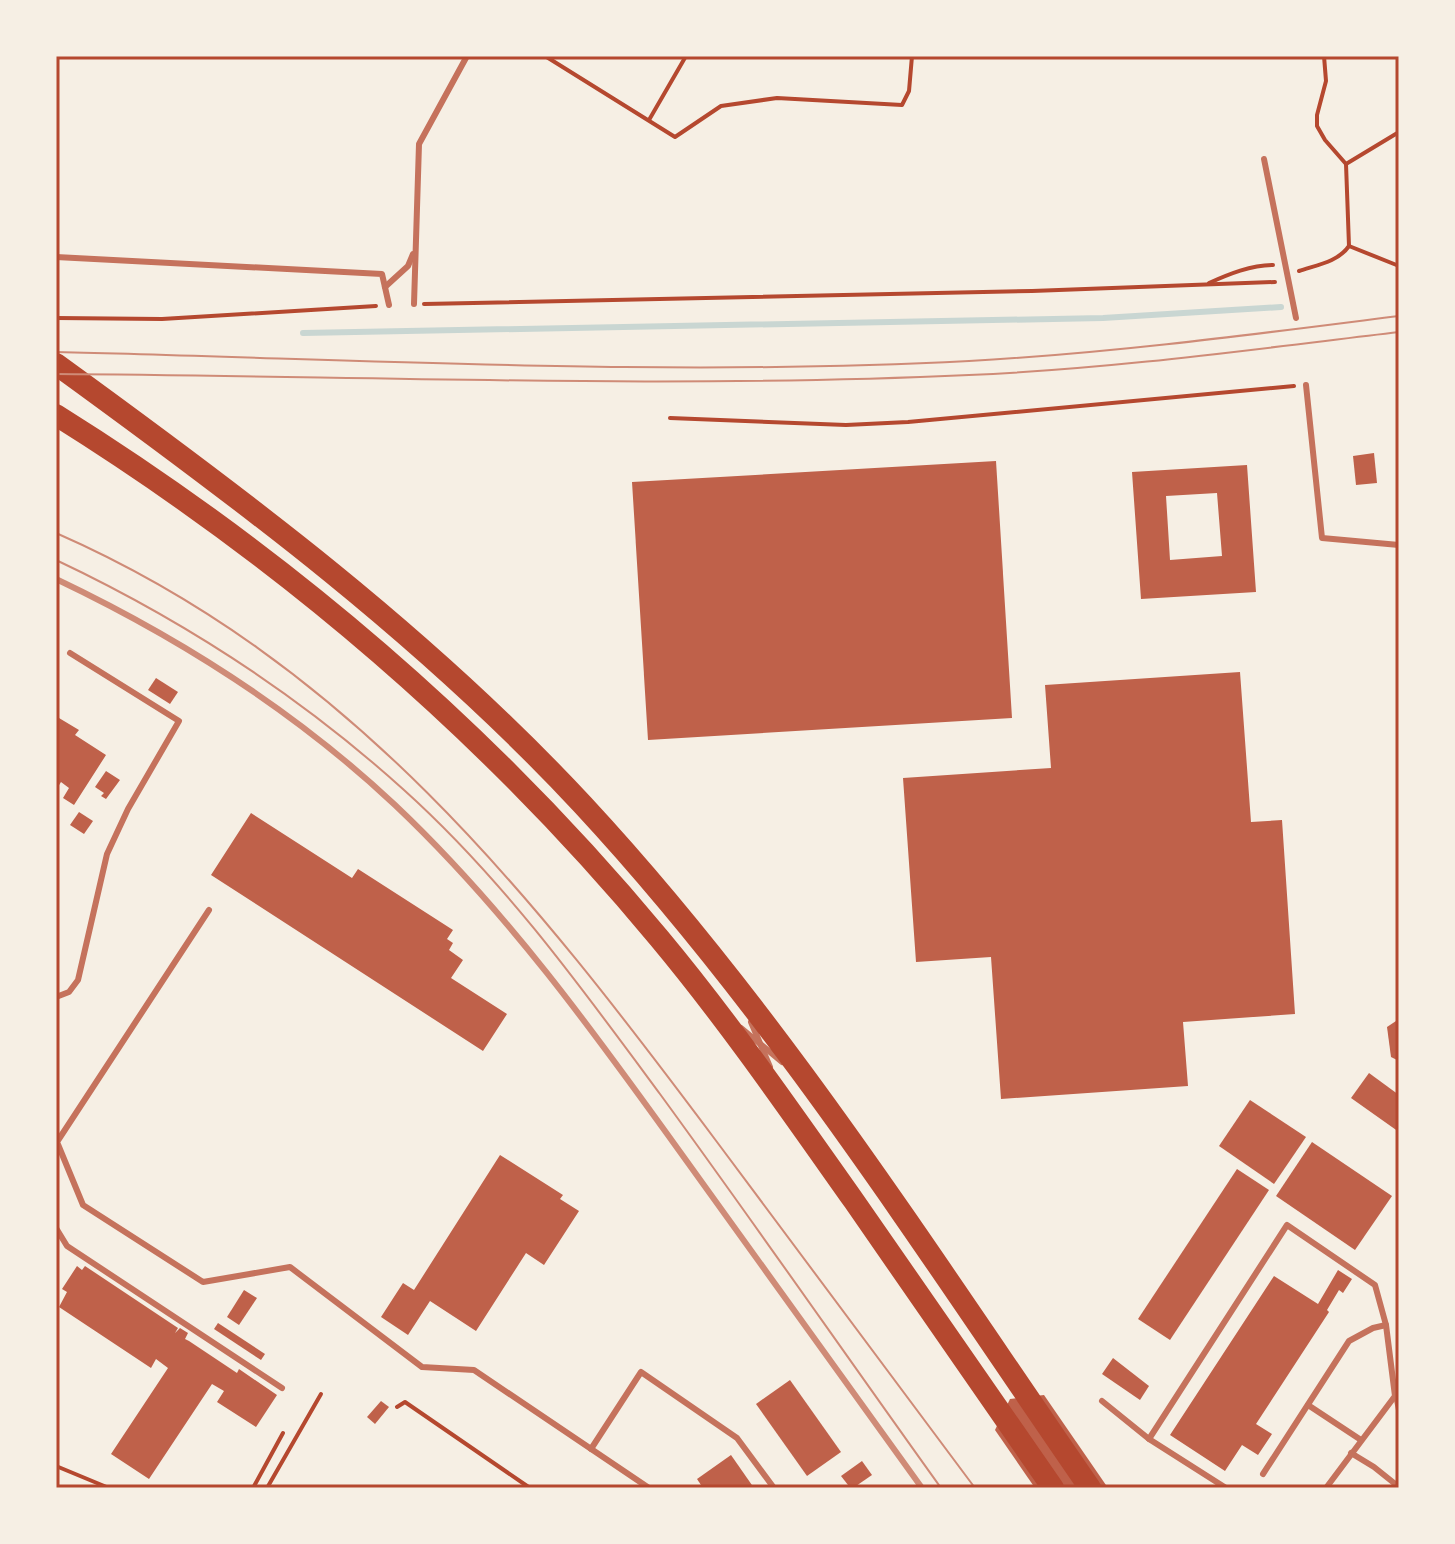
<svg xmlns="http://www.w3.org/2000/svg" width="1455" height="1544" font-family="'Noto Sans',sans-serif">
<rect width="100%" height="100%" fill="#f6efe4"/>
<g fill="none" stroke-linecap="round" stroke-linejoin="round">
<path stroke="#c9d6d2" stroke-width="6" d="M303 333 1103 318 1281 307"/>
</g>
<g fill="#bf614a" fill-rule="evenodd">
<path d="M1374 453 1377 483 1356 485 1353 456Z"/>
<path d="M996 461 1012 718 648 740 632 482Z"/>
<path d="M1247 465 1256 592 1141 599 1132 472ZM1217 493 1222 556 1170 560 1166 496Z"/>
<path d="M1240 672 1251 822 1282 820 1295 1014 1183 1022 1188 1086 1001 1099 991 957 916 962 903 778 1051 768 1045 685Z"/>
<path d="M156 678 178 692 170 704 148 690Z"/>
<path d="M59 718 79 730 75 735 106 755 74 805 63 798 69 788 61 782 56 790V723Z"/>
<path d="M106 771 120 780 106 799 101 796 104 793 95 787Z"/>
<path d="M79 812 93 821 84 834 70 825Z"/>
<path d="M251 813 352 878 358 869 453 930 447 939 453 943 449 950 463 960 451 978 507 1014 483 1051 211 875Z"/>
<path d="M1399 1019V1061L1391 1057 1387 1027Z"/>
<path d="M1369 1073 1399 1095V1132L1351 1098Z"/>
<path d="M1250 1100 1306 1137 1274 1184 1219 1146Z"/>
<path d="M1312 1142 1392 1196 1355 1250 1276 1196Z"/>
<path d="M500 1155 563 1195 560 1199 579 1211 544 1265 526 1253 476 1331 430 1301 408 1335 381 1317 403 1283 414 1290Z"/>
<path d="M1237 1169 1269 1190 1170 1340 1138 1319Z"/>
<path d="M77 1266 82 1270 85 1266 178 1328 175 1333 180 1328 188 1333 185 1339 189 1341 237 1373 239 1369 277 1395 256 1427 217 1402 224 1391 212 1384 149 1479 111 1454 168 1368 156 1359 151 1368 59 1307 67 1292 62 1289Z"/>
<path d="M1338 1270 1352 1279 1343 1293 1339 1290 1327 1310 1329 1312 1256 1424 1272 1434 1258 1455 1242 1445 1225 1471 1170 1435 1274 1276 1318 1304Z"/>
<path d="M244 1290 257 1298 239 1325 227 1317Z"/>
<path d="M218 1323 265 1354 261 1360 214 1329Z"/>
<path d="M1113 1358 1149 1386 1140 1400 1102 1374Z"/>
<path d="M790 1380 841 1452 807 1476 756 1404Z"/>
<path d="M1044 1395 1108 1488H1035L995 1430 1010 1399Z"/>
<path d="M381 1401 389 1407 375 1424 367 1417Z"/>
<path d="M731 1455 754 1488H703L697 1479Z"/>
<path d="M862 1461 872 1475 856 1486 848 1485 841 1476Z"/>
</g>
<g fill="none" stroke-linecap="round" stroke-linejoin="round">
<g stroke="#b5482f" stroke-width="4">
<path d="M545 56 675 137 721 106 777 98 902 105 909 91 912 56"/>
<path d="M1324 56 1326 81 1317 115V126L1325 140 1346 164 1349 246"/>
<path d="M649 120 686 56"/>
<path d="M1346 164 1399 132"/>
<path d="M1349 246 1399 266"/>
<path d="M1299 271C1317 265 1338 262 1349 246"/>
<path d="M1209 283C1229 274 1251 265 1273 265"/>
<path d="M424 304 1032 291 1275 282"/>
<path d="M56 318 162 319 376 306"/>
<path d="M670 418 846 425 908 422 1294 386"/>
<path d="M397 1407 405 1402 530 1488"/>
<path d="M56 1466 109 1488"/>
<path d="M253 1488 283 1433"/>
<path d="M267 1488 321 1394"/>
</g>
<g stroke="#c5725c" stroke-width="6">
<path d="M1264 159 1296 318"/>
<path d="M56 257 382 274 389 305"/>
<path d="M385 287 408 266 413 254"/>
<path d="M414 304 419 144 467 56"/>
<path d="M1306 385 1322 538 1399 545"/>
<path d="M209 910 57 1142 83 1205 203 1282 290 1267 422 1367 474 1370 649 1488"/>
<path d="M56 997 69 992 78 980 107 854 128 809 179 721 70 653"/>
<path d="M751 1022 770 1067"/>
<path d="M741 1028 782 1062"/>
<path d="M56 1228 67 1246 282 1388"/>
<path d="M1396 1395 1399 1410"/>
<path d="M1102 1401 1149 1439 1226 1488"/>
<path d="M1308 1405 1361 1440"/>
<path d="M1149 1439 1287 1225 1375 1285 1386 1325 1395 1396 1326 1488"/>
<path d="M591 1449 641 1372 737 1438 774 1488"/>
<path d="M1351 1453 1374 1467 1399 1487"/>
<path d="M1263 1474 1349 1341 1373 1328 1386 1325"/>
</g>
<g stroke="#b5482f" stroke-width="22">
<path d="M56 364C242 499 426 636 583 805 776 1013 929 1255 1090 1488"/>
<path d="M56 415C283 557 488 732 659 938 729 1022 791 1112 854 1201 920 1297 987 1392 1053 1488"/>
</g>
<g stroke="#cf8b77" stroke-width="2">
<path d="M56 352C360 359 665 377 969 361 1113 353 1256 334 1399 316"/>
<path d="M56 374C360 376 665 389 969 375 1112 369 1256 349 1399 332"/>
<path d="M56 533C350 662 531 893 717 1142 803 1258 889 1373 975 1488"/>
<path d="M56 560C183 620 299 695 404 790 503 879 581 987 660 1094 755 1224 847 1357 941 1488"/>
</g>
<path stroke="#cf8b77" stroke-width="6" d="M56 579C180 638 295 711 395 805 506 910 594 1032 683 1156 762 1266 842 1377 922 1488"/>
</g>
<rect width="1455" height="1544" fill="none" stroke="#f6efe4" stroke-width="116"/>
<rect x="58" y="58" width="1339" height="1428" fill="none" stroke="#b5482f" stroke-width="3"/>
</svg>
